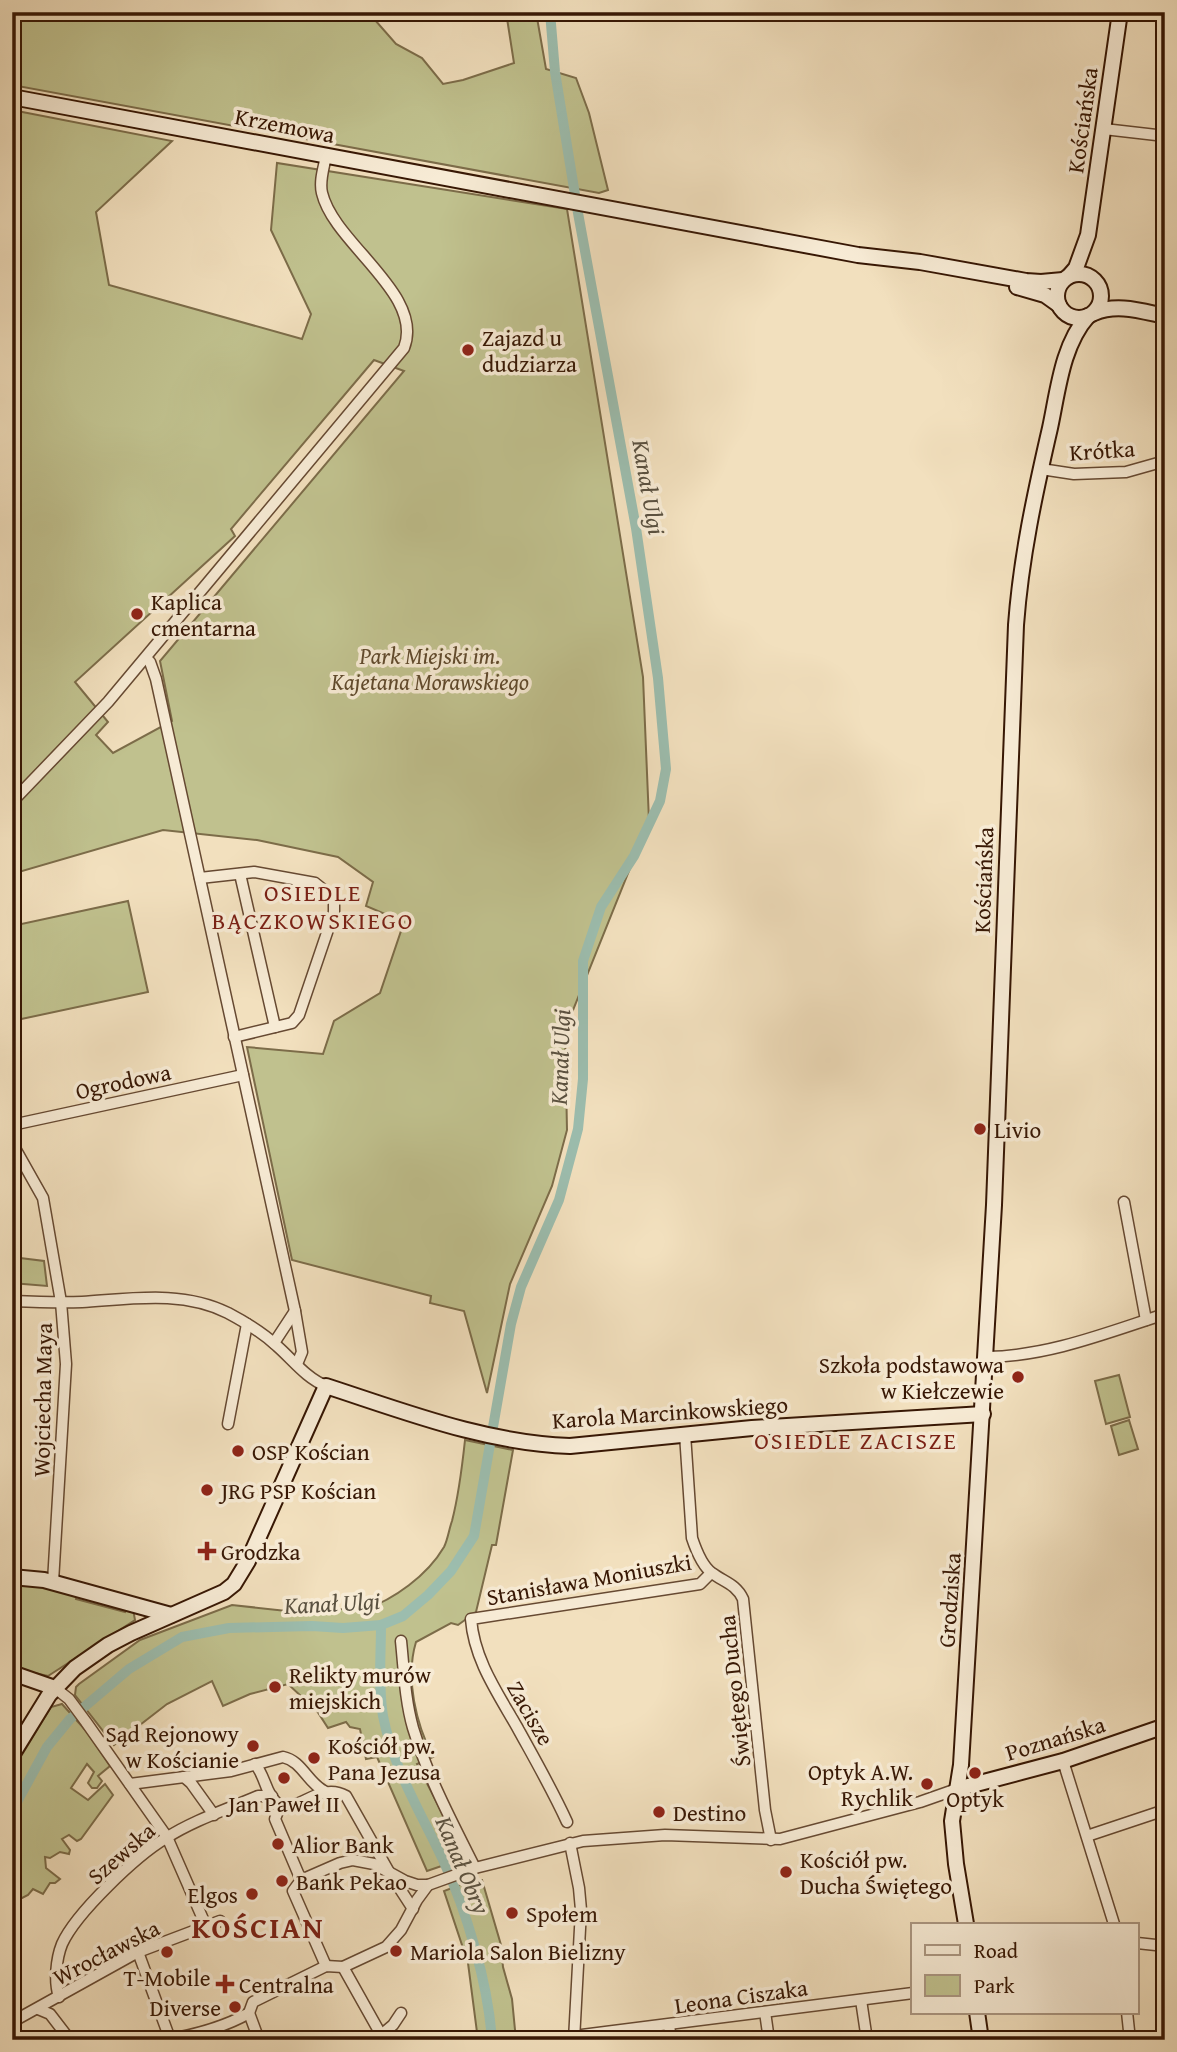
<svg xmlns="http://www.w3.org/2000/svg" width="1177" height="2052" font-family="'Gentium Book Plus',serif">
<rect width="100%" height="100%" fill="#f2e0be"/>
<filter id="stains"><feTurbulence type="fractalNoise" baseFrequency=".00286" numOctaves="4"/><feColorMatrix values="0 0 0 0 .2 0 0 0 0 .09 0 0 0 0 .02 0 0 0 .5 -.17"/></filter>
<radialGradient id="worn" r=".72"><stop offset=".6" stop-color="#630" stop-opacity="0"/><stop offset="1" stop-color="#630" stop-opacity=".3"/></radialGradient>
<g fill="#c0c18e" stroke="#7c6c49" stroke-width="2" fill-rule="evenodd">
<path d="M19 12H368L396 44 422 58 443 84 463 80 514 63 506 12H536L546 69 576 78 589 113 608 190 599 193 12 85V26Z"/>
<path d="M12 110 172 141 96 212 109 285 302 339 311 314 271 230 277 163 567 209 643 677 649 821 565 1030 567 1130 552 1186 510 1284 487 1393 464 1311 430 1303 431 1296 292 1260 247 1047 323 1054 334 1021 380 993 404 922 366 906 373 882 338 857 257 840 163 830 12 874ZM374 360 404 371 160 661 172 721 113 753 96 735 108 722 75 682 235 536 231 529Z"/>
<path d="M128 901 148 992 12 1021V926Z"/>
<path d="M12 1257 44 1261 47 1286 12 1283Z"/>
<path d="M1119 1375 1130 1417 1106 1424 1095 1381Z"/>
<path d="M1129 1420 1138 1449 1119 1455 1111 1426Z"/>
<path d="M465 1440 513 1450 496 1545H492L476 1612 458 1625 451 1623 416 1642C405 1678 416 1724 433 1757L417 1764 465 1857 462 1859 427 1871 377 1757 366 1759 360 1729 350 1727 346 1722 328 1728 317 1711 288 1684 250 1694 223 1706 212 1681 167 1704 114 1745 75 1695 76 1687 79 1684 140 1640 232 1605 305 1613 360 1607 364 1610C394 1599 427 1576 444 1547 448 1539 449 1529 452 1521 459 1494 462 1468 465 1440Z"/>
<path d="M12 1584 48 1586 77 1593 76 1599 125 1612 127 1605 133 1609 135 1620 48 1676 12 1668Z"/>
<path d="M62 1704 88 1733 110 1766 98 1776 102 1781 97 1788H92L88 1783 94 1772 87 1764 71 1788 88 1800 105 1784 113 1795 81 1839 77 1841 69 1835 62 1839 70 1850 69 1854 60 1852 50 1858 45 1857 46 1868 60 1879 55 1883H50L43 1894 33 1889 28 1895 20 1899 12 1915V1771L51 1707Z"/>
<path d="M482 1880 501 1945 503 1967 512 1999 516 2040H478L468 1963 444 1891 470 1881Z"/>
</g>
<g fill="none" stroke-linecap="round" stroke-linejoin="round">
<g stroke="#9cbdae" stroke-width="10">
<path d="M381 1625C381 1655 378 1687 383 1716 393 1768 421 1813 443 1860 467 1912 488 1983 492 2040"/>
<path d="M12 1811 47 1747 70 1719 129 1669 182 1637 229 1628 312 1626 343 1628 381 1625 403 1616 428 1595 451 1571 474 1536 511 1324 521 1287 559 1200 578 1129 583 1079V961L601 907 634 856 660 801 666 769 658 678 636 528 578 213 555 72 550 12"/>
</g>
<defs>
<g id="street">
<path d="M1104 129 1165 136"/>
<path d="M1041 469 1074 474 1126 472 1165 461"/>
<path d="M146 658 150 662 156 679 295 1311 302 1352 297 1364"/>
<path d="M12 802 108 702 404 348C425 294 334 244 322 193 319 181 324 167 326 156"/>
<path d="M240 874 275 1027"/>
<path d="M200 878 254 872 315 883 330 895 334 902V912L299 1015 292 1023 234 1037"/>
<path d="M12 1125 243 1075"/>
<path d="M12 1143 43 1198 61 1302 66 1364 53 1582"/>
<path d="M1124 1202 1146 1320"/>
<path d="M12 1301C35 1302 58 1303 82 1302 131 1299 182 1290 228 1313 245 1322 263 1333 277 1346 293 1360 306 1378 326 1386"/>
<path d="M274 1343 295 1311"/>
<path d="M987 1357C1049 1356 1106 1333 1165 1314"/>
<path d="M228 1424 247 1324"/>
<path d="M685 1434 692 1538C696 1550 702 1566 712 1573 724 1582 736 1584 743 1599L765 1810 771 1840"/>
<path d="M401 1641C404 1670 405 1700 413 1728 428 1777 452 1822 475 1868"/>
<path d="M55 1688 69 1699 86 1722 167 1837 206 1926"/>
<path d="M1063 1761 1114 1924"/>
<path d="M255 1764C265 1775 266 1795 277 1803 296 1817 318 1780 346 1796L389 1872 413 1909"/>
<path d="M184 1777 191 1783 214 1815"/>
<path d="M130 1784 231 1771 283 1757C302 1761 307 1782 324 1791"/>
<path d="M280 1806 275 1819 301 1880"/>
<path d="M567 1822C552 1789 534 1758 517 1727 497 1692 474 1659 471 1619L700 1584 711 1573"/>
<path d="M1087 1836 1165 1810"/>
<path d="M570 1843 579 1888 581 1910 574 2040"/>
<path d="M1137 1943 1165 1946"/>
<path d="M138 1952 170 2039"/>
<path d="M326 1966 293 1891 301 1880 340 1863 353 1860 374 1864 405 1881 417 1885H428L475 1868 583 1841 665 1835 780 1839 920 1802 957 1789"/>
<path d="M343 1967 384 2040"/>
<path d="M59 1997C54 1982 56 1959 62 1944 76 1913 136 1856 166 1838 194 1820 228 1809 258 1796H272"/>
<path d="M861 2000 867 2040"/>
<path d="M38 2009 50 2014 70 2040"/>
<path d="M765 2012 769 2040"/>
<path d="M1127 2012 1130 2040"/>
<path d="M249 2013 259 2040"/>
<path d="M12 2022 138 1952 220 1921"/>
<path d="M669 2025 671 2040"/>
<path d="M381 2035 393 2025 401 2013"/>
<path d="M574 2036 913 1993"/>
<path d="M165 2040C195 2035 223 2028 249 2013L253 2002 326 1966 343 1967 386 1947 401 1930 417 1900 428 1885"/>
</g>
<g id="secondary">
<path d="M12 97 858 255 920 262 1026 281 1041 282 1063 280"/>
<circle cx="1079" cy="296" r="22"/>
<path d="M1069 276 1076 268 1088 235 1120 12"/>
<path d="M1017 287 1045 295 1059 305"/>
<path d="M1094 313C1117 303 1141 311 1165 316"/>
<path d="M12 1577 44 1580 171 1615"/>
<path d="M12 1673 55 1688"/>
<path d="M12 1755 49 1695 75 1668 108 1645 131 1633 224 1592 234 1584 248 1561 326 1386C406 1412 485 1443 570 1446L752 1428 983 1414"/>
<path d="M957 1789 1063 1761 1165 1726"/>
<path d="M966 1924 956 1864 952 1821 961 1765 994 1205 1016 625C1021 557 1035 493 1050 428 1058 391 1062 345 1088 316"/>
<path d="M977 2012 981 2040"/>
</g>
</defs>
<use href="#street" stroke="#664932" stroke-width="13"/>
<use href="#secondary" stroke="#371704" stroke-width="18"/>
<use href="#street" stroke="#f7ebd5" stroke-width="10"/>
<use href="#secondary" stroke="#f7ebd5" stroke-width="14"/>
</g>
<g fill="#8f2418" stroke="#f7ebd5" stroke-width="2.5">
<circle cx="468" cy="350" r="7"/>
<circle cx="137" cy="614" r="7"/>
<circle cx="980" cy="1129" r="7"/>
<circle cx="1018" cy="1377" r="7"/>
<circle cx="238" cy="1451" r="7"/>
<circle cx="207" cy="1490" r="7"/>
<path d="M203.5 1540.5h7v7h7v7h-7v7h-7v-7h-7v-7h7z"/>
<circle cx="275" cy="1687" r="7"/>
<circle cx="253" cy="1746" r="7"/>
<circle cx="314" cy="1758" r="7"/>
<circle cx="975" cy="1773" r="7"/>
<circle cx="284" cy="1778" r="7"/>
<circle cx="927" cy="1784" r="7"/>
<circle cx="659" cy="1812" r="7"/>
<circle cx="278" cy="1844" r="7"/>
<circle cx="786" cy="1872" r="7"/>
<circle cx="282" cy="1881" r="7"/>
<circle cx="252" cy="1894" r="7"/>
<circle cx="512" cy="1913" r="7"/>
<circle cx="396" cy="1951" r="7"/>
<circle cx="167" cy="1952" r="7"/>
<path d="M221.5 1973.5h7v7h7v7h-7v7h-7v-7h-7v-7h7z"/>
<circle cx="235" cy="2007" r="7"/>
</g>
<g text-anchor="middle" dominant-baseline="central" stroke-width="7" stroke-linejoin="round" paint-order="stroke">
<g font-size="23" fill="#371704" stroke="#f7ebd5">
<text transform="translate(1082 120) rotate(-82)">Kościańska</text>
<text transform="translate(285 125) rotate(11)">Krzemowa</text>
<text transform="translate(1102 450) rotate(-4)">Krótka</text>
<text transform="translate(983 880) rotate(-88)">Kościańska</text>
<text transform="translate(123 1081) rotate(-12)">Ogrodowa</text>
<text transform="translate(42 1400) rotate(-89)">Wojciecha Maya</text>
<text transform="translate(670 1412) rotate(-4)">Karola Marcinkowskiego</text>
<text transform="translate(589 1579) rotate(-10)">Stanisława Moniuszki</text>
<text transform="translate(949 1600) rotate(-86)">Grodziska</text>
<text transform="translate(734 1691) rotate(-96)">Świętego Ducha</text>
<text transform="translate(531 1713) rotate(60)">Zacisze</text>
<text transform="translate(1055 1738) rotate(-17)">Poznańska</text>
<text transform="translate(121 1853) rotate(-41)">Szewska</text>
<text transform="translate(106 1952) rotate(-27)">Wrocławska</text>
<text transform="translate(741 1996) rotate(-8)">Leona Ciszaka</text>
</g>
<g font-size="23" fill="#371704" stroke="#f7ebd5" text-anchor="start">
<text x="482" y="337">Zajazd u<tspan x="482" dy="26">dudziarza</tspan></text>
<text x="151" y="601">Kaplica<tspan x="151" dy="26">cmentarna</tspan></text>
<text x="994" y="1129">Livio</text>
<text x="1004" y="1364" text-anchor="end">Szkoła podstawowa<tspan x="1004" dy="26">w Kiełczewie</tspan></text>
<text x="252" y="1451">OSP Kościan</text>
<text x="221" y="1490">JRG PSP Kościan</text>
<text x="221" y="1551">Grodzka</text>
<text x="289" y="1674">Relikty murów<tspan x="289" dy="26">miejskich</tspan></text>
<text x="239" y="1733" text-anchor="end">Sąd Rejonowy<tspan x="239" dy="26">w Kościanie</tspan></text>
<text x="328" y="1745">Kościół pw.<tspan x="328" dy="26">Pana Jezusa</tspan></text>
<text x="913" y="1771" text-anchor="end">Optyk A.W.<tspan x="913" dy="26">Rychlik</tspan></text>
<text x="975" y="1798" text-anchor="middle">Optyk</text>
<text x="284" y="1803" text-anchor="middle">Jan Paweł II</text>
<text x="673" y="1812">Destino</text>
<text x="292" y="1844">Alior Bank</text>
<text x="800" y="1859">Kościół pw.<tspan x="800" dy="26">Ducha Świętego</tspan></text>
<text x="296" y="1881">Bank Pekao</text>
<text x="238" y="1894" text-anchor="end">Elgos</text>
<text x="526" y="1913">Społem</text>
<text x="410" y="1951">Mariola Salon Bielizny</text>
<text x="167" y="1977" text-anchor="middle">T-Mobile</text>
<text x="239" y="1984">Centralna</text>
<text x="221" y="2007" text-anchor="end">Diverse</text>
</g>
<g font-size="23" font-style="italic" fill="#604a2d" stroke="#f7ebd5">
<text x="430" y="655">Park Miejski im.<tspan x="430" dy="26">Kajetana Morawskiego</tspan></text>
</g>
<g font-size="24" font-style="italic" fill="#5a5140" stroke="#f7ebd5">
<text transform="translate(649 487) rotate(80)">Kanał Ulgi</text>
<text transform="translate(560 1057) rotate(-88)">Kanał Ulgi</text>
<text transform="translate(332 1603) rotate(-3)">Kanał Ulgi</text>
<text transform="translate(463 1865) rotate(67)">Kanał Obry</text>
</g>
<g font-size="24" letter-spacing="2" fill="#7a1f14" stroke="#f7ebd5">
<text x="313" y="892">OSIEDLE<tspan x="313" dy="28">BĄCZKOWSKIEGO</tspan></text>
<text x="856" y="1440">OSIEDLE ZACISZE</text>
</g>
<g font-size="30" font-weight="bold" letter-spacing="2" fill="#7a1f14" stroke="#f7ebd5">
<text x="258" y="1927">KOŚCIAN</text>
</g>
</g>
<rect width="1177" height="2052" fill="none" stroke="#f2e0be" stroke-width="42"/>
<rect x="14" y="14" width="1149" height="2024" fill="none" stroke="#371704" stroke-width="3.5"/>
<rect x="21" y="21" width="1135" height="2010" fill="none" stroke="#371704" stroke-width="2"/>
<rect x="911" y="1923" width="228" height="91" fill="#f7ebd5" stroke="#aa9681" stroke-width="2"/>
<rect x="925" y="1945" width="35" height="10" fill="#f7ebd5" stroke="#aa9681" stroke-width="2"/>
<text x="974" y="1958" font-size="21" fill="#371704">Road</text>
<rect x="925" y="1975" width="35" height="21" fill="#c0c18e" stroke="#aa9681" stroke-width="2"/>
<text x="974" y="1993" font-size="21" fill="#371704">Park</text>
<rect width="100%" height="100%" filter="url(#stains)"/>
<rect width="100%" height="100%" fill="url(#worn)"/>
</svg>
